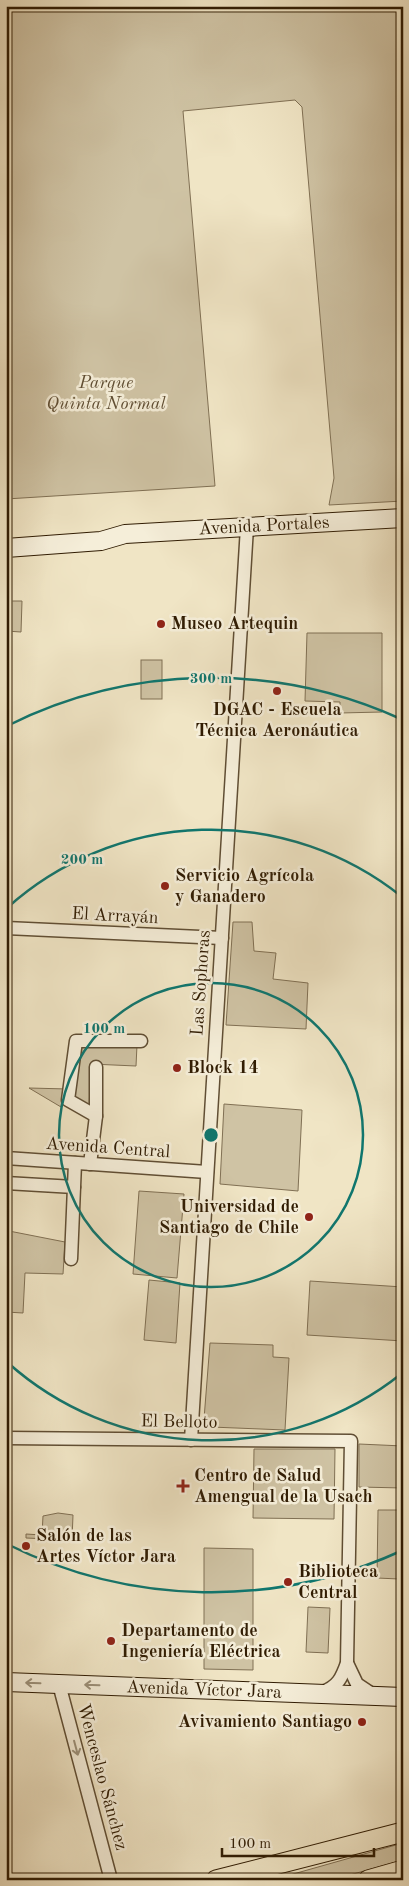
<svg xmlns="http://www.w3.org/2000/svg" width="409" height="1886" font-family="'Old Standard TT',serif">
<rect width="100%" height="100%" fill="#f0e5c5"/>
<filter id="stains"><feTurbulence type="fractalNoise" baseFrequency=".004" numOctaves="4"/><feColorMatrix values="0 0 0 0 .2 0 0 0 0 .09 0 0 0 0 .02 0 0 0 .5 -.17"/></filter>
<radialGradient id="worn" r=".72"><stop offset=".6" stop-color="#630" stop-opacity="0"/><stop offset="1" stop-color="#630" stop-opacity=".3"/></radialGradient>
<g fill="#cfc3a4" stroke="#807054">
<path d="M6 6H403V501L329 505 334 478 302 107 295 100 183 111 215 486 6 499Z"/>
<path d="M7 601H22L21 632 6 631Z"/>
<path d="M307 633H382V712L340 713V702L305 701Z"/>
<rect x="141" y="660" width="21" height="39"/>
<path d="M233 922H252L254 951 276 953 273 979 308 983 306 1029 226 1025Z"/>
<path d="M70 1041 137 1045 136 1066 91 1064 89 1108 62 1100 61 1107 29 1088 68 1089Z"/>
<path d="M224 1104 302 1110 298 1191 220 1184Z"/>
<path d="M139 1191 184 1194 177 1278 133 1274Z"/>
<path d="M6 1199H11L9 1231 65 1242 63 1274 25 1273 23 1313 6 1312Z"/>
<path d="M149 1280 180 1283 176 1343 144 1340Z"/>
<path d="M310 1281 403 1287V1341L307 1335Z"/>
<path d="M210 1343 273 1345V1357L289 1358 285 1430 211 1427 204 1419Z"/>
<path d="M359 1444 403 1446V1488L359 1487Z"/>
<path d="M254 1449H335L334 1519 253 1518Z"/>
<path d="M378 1510H400L399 1579 377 1578Z"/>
<path d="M58 1513 73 1515 72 1540 26 1538V1534L42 1535 43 1516Z"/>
<path d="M204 1548 253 1549V1670L204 1669Z"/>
<path d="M308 1607 330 1608 328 1653 306 1652Z"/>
<path d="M403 1843V1860L332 1880H272Z"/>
</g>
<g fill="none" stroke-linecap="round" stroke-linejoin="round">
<defs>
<g id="minor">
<path d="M6 928 222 938"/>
<path d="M96 1116 68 1100 76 1041H141"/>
<path d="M6 1158 207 1172"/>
<path d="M90 1164 96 1116V1067"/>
<path d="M6 1183 74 1187"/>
<path d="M71 1259 75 1163"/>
<path d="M6 1438 351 1441 347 1663C342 1677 338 1687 322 1692"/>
<path d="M191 1440 247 527"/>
<path d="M347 1663 357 1684 375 1696"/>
<path d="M59 1684 111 1880"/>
</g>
<g id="secondary">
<path d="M6 548 101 541 125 534 403 518"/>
<path d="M6 1682 403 1697"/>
</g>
<g id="primary">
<path d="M216 1880 403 1832"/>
<path d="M368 1880 403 1870"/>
</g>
</defs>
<use href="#minor" stroke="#604e34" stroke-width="15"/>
<use href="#secondary" stroke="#301c03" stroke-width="20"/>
<use href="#primary" stroke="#301c03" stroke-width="21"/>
<use href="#minor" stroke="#f5eed9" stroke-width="12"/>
<use href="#secondary" stroke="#f5eed9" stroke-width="18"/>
<use href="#primary" stroke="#f0e5c5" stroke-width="19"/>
</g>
<defs><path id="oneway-shaft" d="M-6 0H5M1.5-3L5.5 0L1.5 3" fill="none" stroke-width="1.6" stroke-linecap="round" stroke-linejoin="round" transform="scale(1.25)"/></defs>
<g stroke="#9c9079">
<use href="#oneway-shaft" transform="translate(33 1683) rotate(-178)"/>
<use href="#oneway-shaft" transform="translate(92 1685) rotate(-178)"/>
<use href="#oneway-shaft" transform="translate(76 1748) rotate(75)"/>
</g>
<g fill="none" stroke="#0f766e" stroke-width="2.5">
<circle cx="211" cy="1135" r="152"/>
<path d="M401 1374A305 305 0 0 1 7 1362M7 908A305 305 0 0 1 401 896"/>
<path d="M401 1551A457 457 0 0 1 7 1544M7 726A457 457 0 0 1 401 719"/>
</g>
<g fill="#8f2418" stroke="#f5eed9" stroke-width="2">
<circle cx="161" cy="624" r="5"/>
<circle cx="277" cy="691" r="5"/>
<circle cx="165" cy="886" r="5"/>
<circle cx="177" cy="1068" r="5"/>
<circle cx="309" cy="1217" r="5"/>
<path d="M180.5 1478.5h5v5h5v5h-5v5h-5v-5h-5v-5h5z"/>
<circle cx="26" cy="1546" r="5"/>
<circle cx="288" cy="1582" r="5"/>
<circle cx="111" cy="1641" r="5"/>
<circle cx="362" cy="1722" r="5"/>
</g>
<g text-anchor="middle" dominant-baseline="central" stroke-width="5" stroke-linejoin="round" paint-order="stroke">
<g font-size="18" font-style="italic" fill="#604e33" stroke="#f5eed9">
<text x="106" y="383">Parque<tspan x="106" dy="21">Quinta Normal</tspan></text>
</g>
<g font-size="18" fill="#301c03" stroke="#f5eed9">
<text transform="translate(264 526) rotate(-3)">Avenida Portales</text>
<text transform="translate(115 916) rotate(3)">El Arrayán</text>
<text transform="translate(201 983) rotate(-86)">Las Sophoras</text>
<text transform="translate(108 1148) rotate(4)">Avenida Central</text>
<text transform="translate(179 1422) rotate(1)">El Belloto</text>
<text transform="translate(204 1690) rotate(2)">Avenida Víctor Jara</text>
<text transform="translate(102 1777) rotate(75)">Wenceslao Sánchez</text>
</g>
<g font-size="18" font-weight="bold" fill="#301c03" stroke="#f5eed9" text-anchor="start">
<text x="171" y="624">Museo Artequin</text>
<text x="277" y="710" text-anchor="middle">DGAC - Escuela<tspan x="277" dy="21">Técnica Aeronáutica</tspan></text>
<text x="175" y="876">Servicio Agrícola<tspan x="175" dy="21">y Ganadero</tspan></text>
<text x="187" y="1068">Block 14</text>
<text x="299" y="1207" text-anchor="end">Universidad de<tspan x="299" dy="21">Santiago de Chile</tspan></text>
<text x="194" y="1476">Centro de Salud<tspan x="194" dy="21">Amengual de la Usach</tspan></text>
<text x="36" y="1536">Salón de las<tspan x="36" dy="21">Artes Víctor Jara</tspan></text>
<text x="298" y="1572">Biblioteca<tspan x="298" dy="21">Central</tspan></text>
<text x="121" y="1631">Departamento de<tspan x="121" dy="21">Ingeniería Eléctrica</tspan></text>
<text x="352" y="1722" text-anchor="end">Avivamiento Santiago</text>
</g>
</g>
<circle cx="211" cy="1135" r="8" fill="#0f766e" stroke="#f5eed9" stroke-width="2.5"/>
<g font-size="15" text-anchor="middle" font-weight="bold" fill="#0f766e" stroke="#f5eed9" stroke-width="5" stroke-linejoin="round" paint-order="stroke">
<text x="211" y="683">300 m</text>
<text x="82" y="864">200 m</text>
<text x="104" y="1033">100 m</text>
</g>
<rect width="409" height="1886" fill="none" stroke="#f0e5c5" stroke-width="25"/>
<rect x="8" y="8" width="394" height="1871" fill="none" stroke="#301c03" stroke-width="2.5"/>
<rect x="12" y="12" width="384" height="1861" fill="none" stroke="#301c03"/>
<path d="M222 1848v8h152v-8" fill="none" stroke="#301c03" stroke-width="2.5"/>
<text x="229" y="1848" font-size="15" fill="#301c03" stroke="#f5eed9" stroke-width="4" paint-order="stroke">100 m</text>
<rect width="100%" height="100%" filter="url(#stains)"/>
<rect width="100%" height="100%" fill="url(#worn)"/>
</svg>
